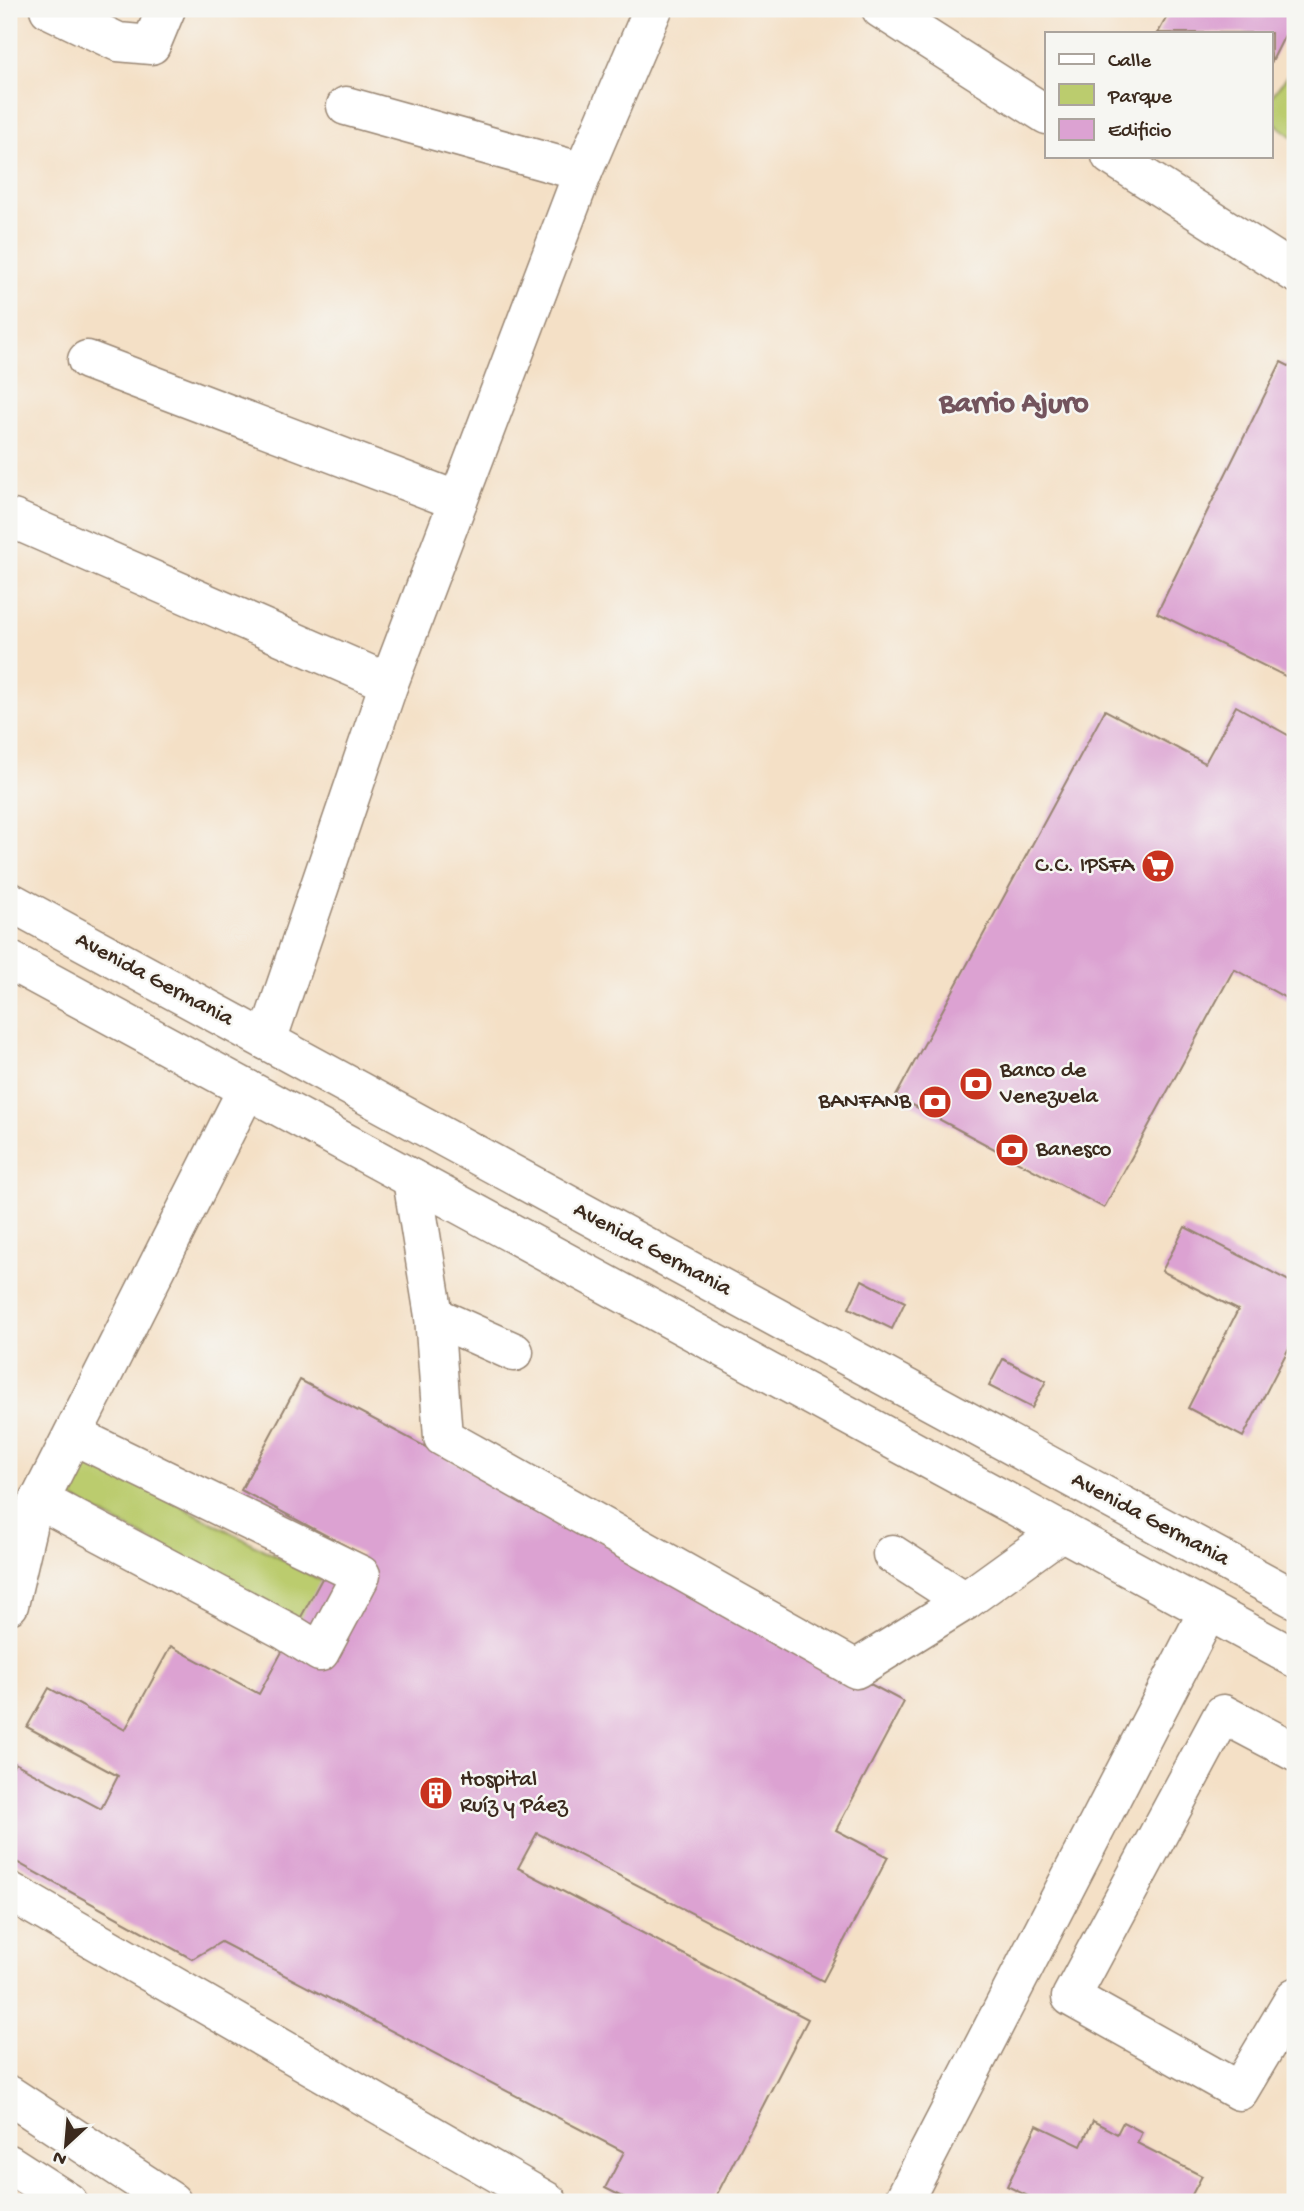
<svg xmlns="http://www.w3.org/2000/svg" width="1304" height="2211" font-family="'Gochi Hand',sans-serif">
<rect width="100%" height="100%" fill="#f6f6f2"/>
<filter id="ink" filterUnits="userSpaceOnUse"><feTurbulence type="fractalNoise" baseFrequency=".0143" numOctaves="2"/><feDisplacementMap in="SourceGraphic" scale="14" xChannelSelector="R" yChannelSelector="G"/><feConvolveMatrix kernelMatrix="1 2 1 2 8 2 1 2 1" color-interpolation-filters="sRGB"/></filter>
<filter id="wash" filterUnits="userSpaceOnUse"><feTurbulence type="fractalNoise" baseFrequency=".00686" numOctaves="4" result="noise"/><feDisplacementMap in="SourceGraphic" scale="28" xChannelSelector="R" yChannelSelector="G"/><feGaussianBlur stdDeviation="1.57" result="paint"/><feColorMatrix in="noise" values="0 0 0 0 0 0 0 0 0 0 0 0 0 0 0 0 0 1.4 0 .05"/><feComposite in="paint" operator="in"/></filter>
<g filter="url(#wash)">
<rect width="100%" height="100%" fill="#f4e0c6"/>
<g fill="#bbcc6e" stroke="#7b7b46" stroke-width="2">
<path d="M1295 66V139L1271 120V97Z"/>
<path d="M87 1456 328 1584 307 1624 66 1495Z"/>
</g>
<g id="blocks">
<g fill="#dca2d2">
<path d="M1171 9H1295V15L1271 63V33H1158Z"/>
<path d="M1281 362 1295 369V681L1157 613Z"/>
<path d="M1236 706 1295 739V998L1293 1002 1234 969 1104 1208 896 1096 1105 710 1205 763Z"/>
<path d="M1185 1227 1295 1284V1341L1293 1340 1243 1437 1188 1408 1238 1310 1162 1271Z"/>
<path d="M862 1280 905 1302 892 1329 849 1308Z"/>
<path d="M1003 1359 1046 1381 1032 1408 989 1386Z"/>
<path d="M300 1380 904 1702 836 1830 888 1857 823 1981 537 1833 518 1868 808 2019 713 2202H633L605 2188 624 2152 221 1942 192 1959 9 1858V1774L15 1763 101 1809 118 1776 27 1727 49 1688 125 1730 171 1646 259 1694 325 1573 363 1555 241 1490Z"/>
<path d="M1093 2121 1117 2134 1123 2122 1142 2132 1137 2143 1202 2176 1188 2202H1040L1007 2186 1037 2125 1081 2146Z"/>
</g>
</g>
</g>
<g filter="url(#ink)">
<use href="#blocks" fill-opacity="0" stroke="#988572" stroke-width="2"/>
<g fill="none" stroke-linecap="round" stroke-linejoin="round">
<defs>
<g id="minor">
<path d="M49 9 118 42 151 45 166 9"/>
<path d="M881 9 1047 115"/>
<path d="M346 106 583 172"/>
<path d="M1111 156 1295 273"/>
<path d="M87 360 458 501"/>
<path d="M13 519 389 683"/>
<path d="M9 901 1295 1599"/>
<path d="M9 960 1295 1658"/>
<path d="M267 1041 389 683 583 172 653 9"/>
<path d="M412 1179 434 1316 443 1437 856 1669 965 1601 1062 1531"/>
<path d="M434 1316 514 1352"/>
<path d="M39 1500 286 1631 320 1652 361 1575 73 1435"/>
<path d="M892 1554 965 1601"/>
<path d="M9 1605 28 1523 247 1089"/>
<path d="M1295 1752 1223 1714 1071 1997 1239 2091 1295 1997"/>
<path d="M9 1891 548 2202"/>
<path d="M9 2095 172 2202"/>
<path d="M9 2164 68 2202"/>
<path d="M903 2202 1208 1611"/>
</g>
</defs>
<use href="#minor" stroke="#988572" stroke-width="41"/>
<use href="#minor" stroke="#fff" stroke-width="38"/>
</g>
</g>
<defs>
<symbol id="supermarket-disc" viewBox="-11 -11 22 22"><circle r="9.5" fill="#c8321e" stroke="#f6f6f2"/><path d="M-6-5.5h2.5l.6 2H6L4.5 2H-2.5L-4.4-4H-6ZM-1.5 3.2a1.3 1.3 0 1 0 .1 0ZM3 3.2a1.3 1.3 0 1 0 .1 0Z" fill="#fff"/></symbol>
<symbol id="bank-disc" viewBox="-11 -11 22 22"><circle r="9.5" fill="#c8321e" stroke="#f6f6f2"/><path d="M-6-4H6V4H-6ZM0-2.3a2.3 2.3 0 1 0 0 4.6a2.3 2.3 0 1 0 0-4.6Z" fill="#fff"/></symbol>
<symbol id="building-disc" viewBox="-11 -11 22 22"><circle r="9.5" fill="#c8321e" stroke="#f6f6f2"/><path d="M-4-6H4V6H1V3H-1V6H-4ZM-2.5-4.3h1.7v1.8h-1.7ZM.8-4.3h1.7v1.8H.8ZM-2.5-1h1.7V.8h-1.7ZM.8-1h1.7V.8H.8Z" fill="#fff"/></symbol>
</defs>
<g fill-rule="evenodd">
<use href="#supermarket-disc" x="1139" y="847" width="38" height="38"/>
<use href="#bank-disc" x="957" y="1065" width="38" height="38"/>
<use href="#bank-disc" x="916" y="1083" width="38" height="38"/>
<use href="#bank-disc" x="993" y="1131" width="38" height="38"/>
<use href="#building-disc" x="417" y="1774" width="38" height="38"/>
</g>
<g text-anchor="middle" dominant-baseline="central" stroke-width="5" stroke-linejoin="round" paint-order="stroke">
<g font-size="23" fill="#3b2a1e" stroke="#f6f6f2" text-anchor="start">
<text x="1134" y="866" text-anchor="end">C.C. IPSFA</text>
<text x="1000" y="1071">Banco de<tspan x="1000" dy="26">Venezuela</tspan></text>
<text x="911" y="1102" text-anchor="end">BANFANB</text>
<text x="1036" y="1150">Banesco</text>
<text x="460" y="1780">Hospital<tspan x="460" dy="26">Ruíz y Páez</tspan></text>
</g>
<g font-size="23" fill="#3b2a1e" stroke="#f6f6f2">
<text transform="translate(154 980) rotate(28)">Avenida Germania</text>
<text transform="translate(652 1250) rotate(28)">Avenida Germania</text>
<text transform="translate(1150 1520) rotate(28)">Avenida Germania</text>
</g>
<g font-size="30" font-weight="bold" fill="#73545d" stroke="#f6f6f2">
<text x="1014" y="405">Barrio Ajuro</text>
</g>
</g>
<rect width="1304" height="2211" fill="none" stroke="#f6f6f2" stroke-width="35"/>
<rect x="1045" y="32" width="228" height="126" fill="#f6f6f2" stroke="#aba49d" stroke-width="2"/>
<rect x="1059" y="54" width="35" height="10" fill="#ffffff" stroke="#aba49d" stroke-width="2"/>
<text x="1108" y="66" font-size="21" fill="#3b2a1e">Calle</text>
<rect x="1059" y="84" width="35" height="21" fill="#bbcc6e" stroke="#aba49d" stroke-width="2"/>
<text x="1108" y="102" font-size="21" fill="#3b2a1e">Parque</text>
<rect x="1059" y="119" width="35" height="21" fill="#dca2d2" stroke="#aba49d" stroke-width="2"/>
<text x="1108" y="136" font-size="21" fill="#3b2a1e">Edificio</text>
<g transform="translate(66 2145) rotate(206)" stroke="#f6f6f2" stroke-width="5" paint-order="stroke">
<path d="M0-5L12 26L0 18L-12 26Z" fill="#3b2a1e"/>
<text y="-10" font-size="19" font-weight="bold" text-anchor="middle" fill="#3b2a1e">N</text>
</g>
</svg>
